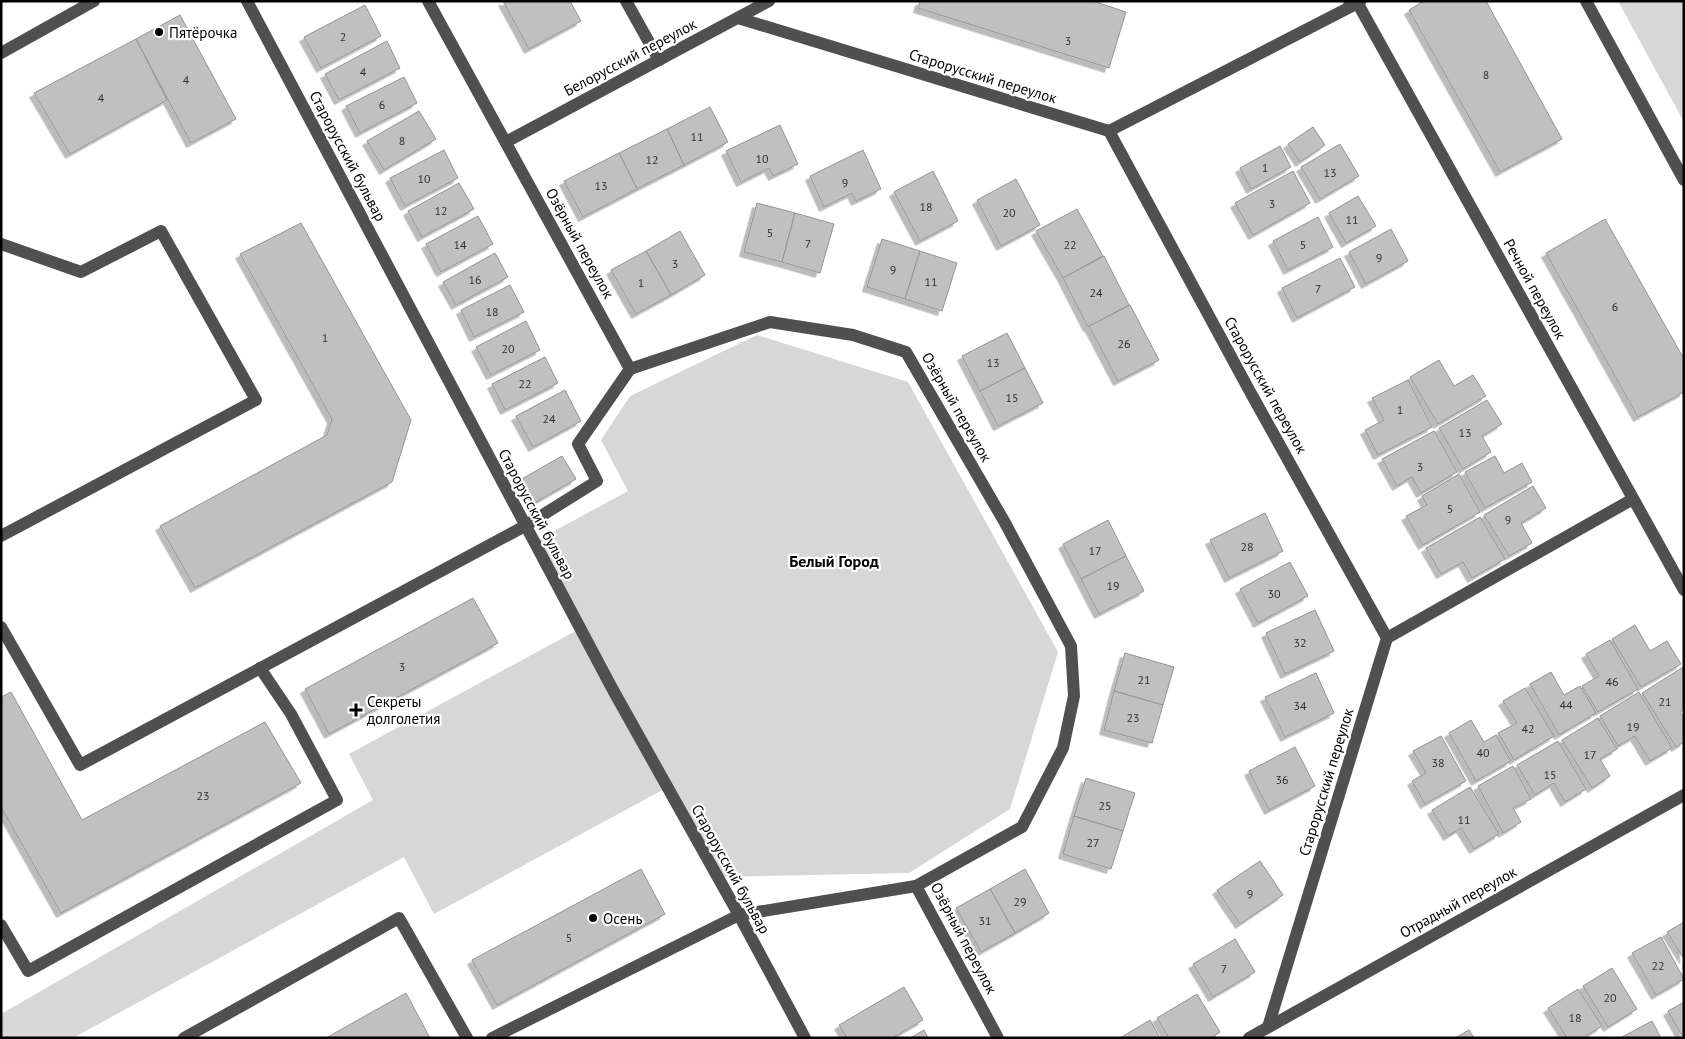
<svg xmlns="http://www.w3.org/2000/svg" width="1685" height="1039" font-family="'PT Sans',sans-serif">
<defs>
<filter id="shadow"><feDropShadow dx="-4.5" dy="4.5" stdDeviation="0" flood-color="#0004"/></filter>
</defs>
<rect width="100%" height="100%" fill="#fff"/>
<g fill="#d7d7d7">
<path d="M1618 1H1684V122Z"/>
<path d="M757 335 908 382 1058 652 1010 809 909 873 720 877 668 787 434 914 404 857 73 1038H1V1014L373 800 349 754 581 628 534 542 628 491 601 440 630 396Z"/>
</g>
<g fill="#c0c0c0" stroke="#949494" filter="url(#shadow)">
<path d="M503 1H570L581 21 529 49Z"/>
<path d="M920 1H1093L1126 12 1109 68 918 8Z"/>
<path d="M1424 1H1486L1562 139 1500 172 1409 10Z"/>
<path d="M365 5 381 36 321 68 304 37Z"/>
<path d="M180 15 236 119 191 143 136 39Z"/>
<path d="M136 39 167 100 70 154 34 93Z"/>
<path d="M387 41 400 68 339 100 325 74Z"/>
<path d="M404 77 417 103 360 133 346 106Z"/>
<path d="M710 107 728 142 684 165 667 129Z"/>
<path d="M419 111 436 139 384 170 367 141Z"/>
<path d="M780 125 798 164 773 176 769 168 741 182 726 151Z"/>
<path d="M1313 127 1325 145 1300 162 1288 144Z"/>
<path d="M667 129 684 165 637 189 619 153Z"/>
<path d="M1340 144 1359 176 1320 199 1301 167Z"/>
<path d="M1280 146 1291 167 1251 189 1240 168Z"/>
<path d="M444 150 458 178 405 206 390 178Z"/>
<path d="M863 150 881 189 856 201 852 193 824 207 810 176Z"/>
<path d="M619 153 637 189 583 217 564 181Z"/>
<path d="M933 171 958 221 920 241 894 192Z"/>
<path d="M1293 171 1310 203 1253 235 1235 203Z"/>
<path d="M1016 179 1040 225 1001 246 977 200Z"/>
<path d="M459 183 474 209 422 237 408 211Z"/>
<path d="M1358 196 1376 226 1346 243 1329 213Z"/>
<path d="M757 203 795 213 782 262 744 252Z"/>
<path d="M1077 209 1103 256 1063 278 1036 231Z"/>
<path d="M795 213 834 224 820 273 782 262Z"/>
<path d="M478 216 493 244 441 272 426 244Z"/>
<path d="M1318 217 1333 247 1288 270 1273 241Z"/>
<path d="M1605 219 1684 359V392L1638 417 1546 253Z"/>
<path d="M301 223 411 420 392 482 195 588 160 526 327 435 332 419 240 254Z"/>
<path d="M1391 229 1408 261 1366 284 1349 252Z"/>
<path d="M680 231 705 275 671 295 646 251Z"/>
<path d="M882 239 920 251 905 299 867 287Z"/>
<path d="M646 251 671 295 636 314 611 270Z"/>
<path d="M920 251 957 263 942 311 905 299Z"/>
<path d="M495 253 508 277 456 305 443 282Z"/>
<path d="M1104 256 1129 305 1088 327 1063 278Z"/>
<path d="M1340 258 1355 287 1297 318 1282 288Z"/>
<path d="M510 285 524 312 474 337 461 310Z"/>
<path d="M1130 305 1159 360 1118 381 1089 326Z"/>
<path d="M526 321 540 350 491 375 476 347Z"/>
<path d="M1007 333 1025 368 980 391 962 356Z"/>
<path d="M545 357 558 383 505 410 492 384Z"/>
<path d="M1439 360 1454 386 1473 375 1486 396 1438 424 1410 377Z"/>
<path d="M1025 368 1043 403 998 426 980 391Z"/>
<path d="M1408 380 1432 427 1378 455 1365 430 1384 420 1372 398Z"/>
<path d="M565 390 581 421 533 447 516 416Z"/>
<path d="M1487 400 1502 424 1482 436 1491 452 1463 469 1439 428Z"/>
<path d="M1434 431 1457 472 1421 493 1412 477 1397 486 1382 459Z"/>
<path d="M562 456 576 479 534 503 520 480Z"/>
<path d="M1495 456 1504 473 1522 463 1532 482 1485 508 1465 472Z"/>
<path d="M1459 474 1480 512 1423 545 1406 516 1427 505 1422 496Z"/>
<path d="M1533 486 1546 508 1521 523 1532 543 1509 556 1484 515Z"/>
<path d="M1265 513 1283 551 1229 578 1210 540Z"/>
<path d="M1480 517 1505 559 1472 578 1463 562 1441 574 1426 548Z"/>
<path d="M1108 520 1126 556 1081 579 1063 544Z"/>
<path d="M1126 556 1144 591 1099 614 1081 579Z"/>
<path d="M1290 562 1308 596 1258 623 1240 589Z"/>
<path d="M473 598 498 643 329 734 305 689Z"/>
<path d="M1315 610 1334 651 1285 674 1266 633Z"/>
<path d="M1635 625 1650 651 1667 641 1681 664 1641 687 1612 639Z"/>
<path d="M1610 640 1638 689 1598 712 1582 686 1599 676 1586 654Z"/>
<path d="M1125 653 1174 667 1163 705 1114 691Z"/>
<path d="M1683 667 1684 709 1680 712 1684 718V742L1676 747 1642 693Z"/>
<path d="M1551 672 1564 695 1580 686 1596 713 1559 735 1530 684Z"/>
<path d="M1316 673 1334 713 1285 737 1265 697Z"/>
<path d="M1525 688 1554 736 1514 760 1498 733 1517 723 1503 701Z"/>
<path d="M1114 691 1163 705 1152 743 1104 730Z"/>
<path d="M11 692 82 820 265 722 301 783 61 913 1 807V697Z"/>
<path d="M1639 692 1672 748 1650 761 1635 736 1618 746 1600 716Z"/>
<path d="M1598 718 1617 749 1600 759 1610 776 1592 788 1562 740Z"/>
<path d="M1471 720 1484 742 1496 735 1511 761 1476 781 1449 733Z"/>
<path d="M1441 736 1466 781 1425 804 1412 781 1426 773 1413 751Z"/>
<path d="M1558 741 1586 789 1565 802 1554 783 1535 795 1517 765Z"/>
<path d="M1295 747 1315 786 1269 810 1249 771Z"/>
<path d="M1513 766 1531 799 1513 808 1521 822 1503 833 1478 786Z"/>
<path d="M1086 778 1135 793 1123 831 1074 816Z"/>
<path d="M1470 787 1499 834 1474 849 1461 828 1448 836 1432 810Z"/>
<path d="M1074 816 1123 831 1111 869 1063 854Z"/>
<path d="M1260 861 1283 895 1240 924 1217 890Z"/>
<path d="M641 869 665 914 497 1005 472 960Z"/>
<path d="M1025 869 1049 913 1015 933 990 889Z"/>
<path d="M990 889 1015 933 981 952 956 908Z"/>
<path d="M1684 922V959L1667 932Z"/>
<path d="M1661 937 1684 979 1656 995 1632 953Z"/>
<path d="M1235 939 1255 972 1213 997 1193 964Z"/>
<path d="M1612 968 1637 1009 1608 1027 1583 986Z"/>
<path d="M904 987 923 1020 892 1038H847L839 1025Z"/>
<path d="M1578 989 1602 1026 1583 1038H1567L1548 1008Z"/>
<path d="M406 993 430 1038H326L356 1021Z"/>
<path d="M1197 994 1220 1032 1211 1038H1169L1157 1018Z"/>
<path d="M1684 1002V1038H1683L1668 1011Z"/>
<path d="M1150 1020 1160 1038H1120Z"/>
<path d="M1652 1021 1661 1038H1623L1622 1037Z"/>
<path d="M924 1030 928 1038H910Z"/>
<path d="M1469 1030 1474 1038H1455Z"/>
</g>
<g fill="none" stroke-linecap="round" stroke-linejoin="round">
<g stroke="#505050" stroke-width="12">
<path d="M247 1 613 690 739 915 805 1038"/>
<path d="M428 1 630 369 770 322 853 335 906 352 1004 521 1071 646 1074 696 1063 748 1022 827 916 886 998 1038"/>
<path d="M626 1 659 60"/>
<path d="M1349 1 1358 4 1684 590"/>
<path d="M1586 1 1684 180"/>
<path d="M738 18 1109 131 1248 388 1387 638 1268 1027"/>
<path d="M1 53 94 1"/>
<path d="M1109 131 1360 2"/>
<path d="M506 142 769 1"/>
<path d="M1 244 81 272 161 231 256 400 1 536"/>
<path d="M1 627 80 765 525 526 597 481 578 444 630 369"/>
<path d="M1387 638 1633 499"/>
<path d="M1 925 28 971 337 800 291 714 260 668"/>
<path d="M184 1038 399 918 467 1038"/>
<path d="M492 1038 739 915 916 886"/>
<path d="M1249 1038 1684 795"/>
</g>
</g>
<g fill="#000" stroke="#fff" stroke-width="2">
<circle cx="159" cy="32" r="5"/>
<path d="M353.5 702.5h5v5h5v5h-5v5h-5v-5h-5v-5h5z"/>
<circle cx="593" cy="918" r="5"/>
</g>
<g text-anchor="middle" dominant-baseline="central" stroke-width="4.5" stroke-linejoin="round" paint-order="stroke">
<g font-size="12" fill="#303030">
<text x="343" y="36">2</text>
<text x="1068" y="40">3</text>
<text x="363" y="71">4</text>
<text x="1486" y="74">8</text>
<text x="186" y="79">4</text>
<text x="101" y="97">4</text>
<text x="382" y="104">6</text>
<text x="697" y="136">11</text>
<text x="402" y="140">8</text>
<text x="762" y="158">10</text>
<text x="652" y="159">12</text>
<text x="1265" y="167">1</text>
<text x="1330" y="172">13</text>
<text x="424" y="178">10</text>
<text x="845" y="182">9</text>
<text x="601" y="185">13</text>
<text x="1272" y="203">3</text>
<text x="926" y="206">18</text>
<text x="441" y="210">12</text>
<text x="1009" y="212">20</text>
<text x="1352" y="219">11</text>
<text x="770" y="232">5</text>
<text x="808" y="243">7</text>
<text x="460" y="244">14</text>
<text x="1070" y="244">22</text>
<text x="1303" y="244">5</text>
<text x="1379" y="257">9</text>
<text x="675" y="263">3</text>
<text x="893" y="269">9</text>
<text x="475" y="279">16</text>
<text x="931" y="281">11</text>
<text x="641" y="282">1</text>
<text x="1318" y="288">7</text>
<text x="1096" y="292">24</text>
<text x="1615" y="306">6</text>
<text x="492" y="311">18</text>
<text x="325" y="337">1</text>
<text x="1124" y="343">26</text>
<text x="508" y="348">20</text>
<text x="993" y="362">13</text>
<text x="525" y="383">22</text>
<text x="1012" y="397">15</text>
<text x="1400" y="409">1</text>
<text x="549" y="418">24</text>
<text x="1465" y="432">13</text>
<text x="1420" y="466">3</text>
<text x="1450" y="508">5</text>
<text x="1508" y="519">9</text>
<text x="1247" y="546">28</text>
<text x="1095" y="550">17</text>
<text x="1113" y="585">19</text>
<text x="1274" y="593">30</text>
<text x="1300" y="642">32</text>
<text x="402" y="666">3</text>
<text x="1144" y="679">21</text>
<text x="1612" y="681">46</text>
<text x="1665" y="701">21</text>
<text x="1566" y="704">44</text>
<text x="1300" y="705">34</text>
<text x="1133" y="717">23</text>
<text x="1633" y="726">19</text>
<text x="1528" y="728">42</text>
<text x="1483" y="752">40</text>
<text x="1590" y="754">17</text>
<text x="1438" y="762">38</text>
<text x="1550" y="774">15</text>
<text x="1282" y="779">36</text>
<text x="203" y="795">23</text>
<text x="1105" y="805">25</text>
<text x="1464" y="819">11</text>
<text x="1093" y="842">27</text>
<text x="1250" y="893">9</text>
<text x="1020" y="901">29</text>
<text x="985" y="920">31</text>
<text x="569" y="937">5</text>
<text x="1658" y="965">22</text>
<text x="1224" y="968">7</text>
<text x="1610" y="997">20</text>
<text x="1575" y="1017">18</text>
</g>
<g font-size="15" fill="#000" stroke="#fff" text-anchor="start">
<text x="169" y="32">Пятёрочка</text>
<text x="367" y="701">Секреты<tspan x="367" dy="17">долголетия</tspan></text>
<text x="603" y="918">Осень</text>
</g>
<g font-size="15" fill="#000" stroke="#fff">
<text transform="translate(630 57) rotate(-28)">Белорусский переулок</text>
<text transform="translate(983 76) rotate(17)">Старорусский переулок</text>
<text transform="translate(348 156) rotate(62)">Старорусский бульвар</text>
<text transform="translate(580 243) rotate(61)">Озёрный переулок</text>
<text transform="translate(1535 289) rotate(61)">Речной переулок</text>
<text transform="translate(1266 385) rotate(61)">Старорусский переулок</text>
<text transform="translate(957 407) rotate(60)">Озёрный переулок</text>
<text transform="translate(537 514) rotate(62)">Старорусский бульвар</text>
<text transform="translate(1326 782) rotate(-73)">Старорусский переулок</text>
<text transform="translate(731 869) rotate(61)">Старорусский бульвар</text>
<text transform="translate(1458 902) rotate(-29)">Отрадный переулок</text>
<text transform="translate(964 938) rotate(62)">Озёрный переулок</text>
</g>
<g font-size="16" font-weight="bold" fill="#000" stroke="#fff">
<text x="834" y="561">Белый Город</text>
</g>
</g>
<rect width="1685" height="1039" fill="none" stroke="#000000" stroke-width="5"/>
</svg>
